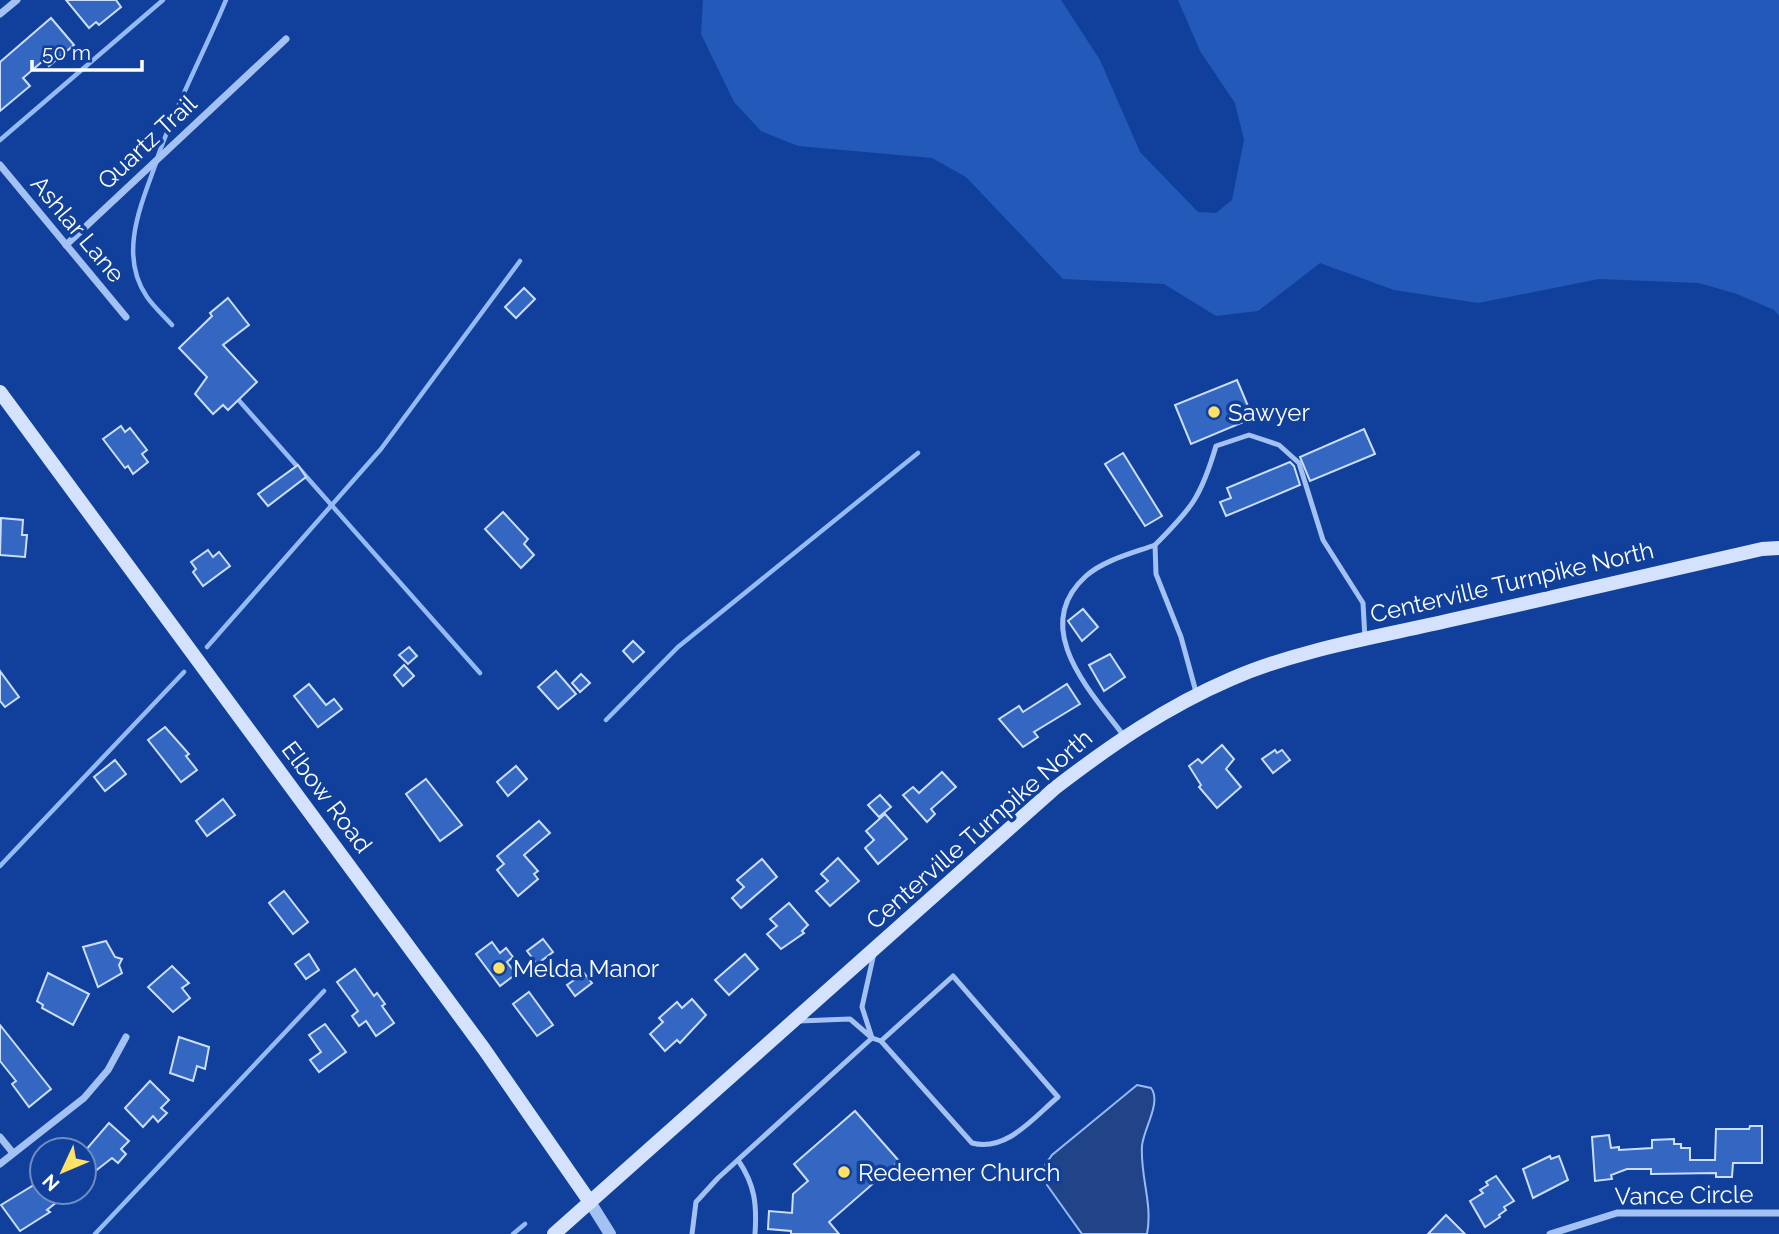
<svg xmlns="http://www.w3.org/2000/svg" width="1779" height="1234" font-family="Raleway,sans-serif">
<rect width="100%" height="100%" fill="#10409b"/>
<path fill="#2359b9" d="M703 0H1061L1100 60 1140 152 1198 212 1216 213 1232 200 1244 140 1235 103 1200 51 1178 0H1779V316L1774 310 1737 294 1699 283 1599 279 1478 303 1394 290 1320 263 1258 311 1216 316 1164 284 1063 279 966 177 932 158 798 146 761 131 734 102 701 34Z"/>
<path fill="#214489" stroke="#95baf8" stroke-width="2" d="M1137 1085 1151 1088C1162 1102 1143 1130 1142 1146 1140 1176 1153 1204 1147 1234H1082L1047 1185 1045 1165 1052 1155Z"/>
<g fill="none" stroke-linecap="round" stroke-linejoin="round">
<g stroke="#95baf8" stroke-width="4.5">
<path d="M0 140 163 0"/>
<path d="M158 156C177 102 204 53 226 0"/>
<path d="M156 163C141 205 118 255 147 297 154 307 164 316 172 325"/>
<path d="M235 396 480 673"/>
<path d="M207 647 381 449 520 261"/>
<path d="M606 720 678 647 918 453"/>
<path d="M0 866 184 672"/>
<path d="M95 1234 324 991"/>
<path d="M513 1234 525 1224"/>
</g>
</g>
<g fill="#3467c1" stroke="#ccdefe" stroke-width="2">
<path d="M66 0H116L121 7 99 25 96 22 89 28Z"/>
<path d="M51 18 74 45 49 66 44 60 23 78 30 86 0 111V62Z"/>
<path d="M524 288 535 299 516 318 505 307Z"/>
<path d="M228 298 249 325 223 345 257 382 228 410 223 405 213 414 195 394 207 377 179 348 212 316 210 313Z"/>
<path d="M1237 380 1253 418 1191 444 1175 405Z"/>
<path d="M121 426 125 432 130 428 147 450 142 454 148 462 133 474 128 466 125 468 103 439Z"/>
<path d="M1364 429 1375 454 1310 481 1300 457Z"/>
<path d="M1123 453 1162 516 1145 526 1105 464Z"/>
<path d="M1290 462 1294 466 1300 485 1226 516 1220 502 1231 498 1227 488Z"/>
<path d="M298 465 306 477 268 506 258 494Z"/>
<path d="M503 512 528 539 524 544 534 555 521 568 485 529Z"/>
<path d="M1 518 23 520 22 535H27L25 557 0 555Z"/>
<path d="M208 550 213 557 219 552 230 566 203 586 193 572 196 569 191 562Z"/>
<path d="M1083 609 1098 627 1082 641 1068 621Z"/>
<path d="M633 641 644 652 633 662 623 651Z"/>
<path d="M409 647 417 656 408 664 399 655Z"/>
<path d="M1110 654 1125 677 1104 691 1089 665Z"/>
<path d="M404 665 414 676 403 686 394 675Z"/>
<path d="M0 671 19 697 5 707 0 701Z"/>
<path d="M556 671 576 694 558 709 538 687Z"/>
<path d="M581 674 590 683 580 692 572 683Z"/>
<path d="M309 684 326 705 334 699 342 709 318 727 294 696Z"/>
<path d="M1067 684 1080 704 1034 732 1038 737 1023 747 999 719 1019 706 1023 712Z"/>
<path d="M165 727 189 754 186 756 197 770 181 782 148 740Z"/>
<path d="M1222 745 1234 759 1226 769 1241 787 1217 808 1199 787 1201 785 1189 766 1198 759 1202 763Z"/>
<path d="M1275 750 1277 753 1282 750 1290 760 1273 773 1262 759Z"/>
<path d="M115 760 126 774 105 791 94 777Z"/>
<path d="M516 766 527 779 508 796 497 782Z"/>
<path d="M942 772 956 787 931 809 935 814 927 822 903 795 913 787 919 793Z"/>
<path d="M426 779 462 825 440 841 406 794Z"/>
<path d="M880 795 891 807 879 817 868 805Z"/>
<path d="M223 799 235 815 207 836 196 821Z"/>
<path d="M885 814 907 839 878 864 865 848 874 840 866 831Z"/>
<path d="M539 821 550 833 524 855 538 871 534 874 538 879 518 896 497 870 504 864 497 856Z"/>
<path d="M838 858 859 881 830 906 816 891 828 881 821 874Z"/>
<path d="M762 859 777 877 741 908 732 898 744 887 737 880Z"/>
<path d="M284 891 308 922 293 934 269 903Z"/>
<path d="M789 903 808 925 802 931 804 933 781 949 767 934 777 926 770 919Z"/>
<path d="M543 939 553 952 537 964 527 951Z"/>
<path d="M106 941 115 957 122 959 119 965 122 973 98 987 83 947Z"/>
<path d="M492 942 500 953 506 948 513 957 507 962 516 974 500 986 476 954Z"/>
<path d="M309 954 319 970 306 979 295 964Z"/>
<path d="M745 954 758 969 729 995 715 980Z"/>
<path d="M172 966 189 983 182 988 190 998 173 1012 148 987Z"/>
<path d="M355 969 374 996 377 993 385 1004 382 1006 394 1023 376 1036 366 1021 359 1026 352 1016 358 1011 337 982Z"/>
<path d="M48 973 89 994 73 1025 42 1008 43 1005 37 1001Z"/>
<path d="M584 973 592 983 575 996 567 985Z"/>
<path d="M529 992 553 1025 537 1036 513 1004Z"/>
<path d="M692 999 706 1015 680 1043 677 1040 665 1051 650 1034 663 1022 659 1018 677 1002 682 1008Z"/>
<path d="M325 1024 346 1052 319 1072 310 1060 321 1052 309 1035Z"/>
<path d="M0 1025 51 1089 29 1107 12 1084 16 1081 0 1061Z"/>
<path d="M179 1037 209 1047 205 1069 197 1066 193 1081 170 1073Z"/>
<path d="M150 1081 169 1100 161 1108 167 1113 158 1122 153 1116 143 1127 125 1108Z"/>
<path d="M855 1111 899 1161 829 1222 839 1234H791V1231L768 1229 769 1211 792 1213 793 1194 808 1181 794 1164Z"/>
<path d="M109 1123 129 1141 121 1149 126 1154 118 1163 112 1158 84 1180V1152Z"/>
<path d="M1750 1126H1762V1163H1733L1732 1177H1716V1173L1651 1174V1169H1627L1611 1175 1612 1179 1595 1181 1592 1137 1609 1135 1611 1148 1619 1147V1150L1652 1148V1140L1674 1139V1144H1681V1148H1690V1160H1715L1716 1129H1749Z"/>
<path d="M1550 1156 1551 1159 1559 1156 1568 1180 1533 1198 1523 1169Z"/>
<path d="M1496 1176 1514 1201 1504 1207 1506 1210 1499 1215 1500 1217 1485 1227 1470 1201 1483 1193 1480 1190 1488 1185 1486 1182Z"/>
<path d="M42 1180V1192H69L47 1210 50 1212 20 1231 1 1205Z"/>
<path d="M1446 1215 1465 1234H1428Z"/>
</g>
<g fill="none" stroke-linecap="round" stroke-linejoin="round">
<g stroke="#a4c1f4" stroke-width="5">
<path d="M1196 692 1181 637 1156 574 1155 545C1192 508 1201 497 1216 446L1249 435 1279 445 1299 463 1323 540 1363 603 1365 639"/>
<path d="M1124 736C1092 693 1028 628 1086 576 1104 560 1133 553 1155 545"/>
<path d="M953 976 1058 1097C1033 1118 1007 1152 972 1143L881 1041Z"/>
<path d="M799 1021 850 1019 872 1038 862 1007 874 953"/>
<path d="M738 1160C755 1185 757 1204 755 1234"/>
<path d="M692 1234 696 1202 718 1178 872 1038 881 1041"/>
</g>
<g stroke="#a4c1f4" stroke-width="7">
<path d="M0 14 17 0"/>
<path d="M0 165 126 317"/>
<path d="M66 245 286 39"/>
<path d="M0 1137 13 1153"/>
<path d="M0 1164 84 1098 108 1070 126 1037"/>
<path d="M1550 1234 1617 1213H1779"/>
</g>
<path stroke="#a4c1f4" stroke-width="12" d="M590 1202 610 1234"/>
<g stroke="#d4e2fd" stroke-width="14">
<path d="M0 392 484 1049 590 1202"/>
<path d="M554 1234 1055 788C1111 745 1166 707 1231 679 1300 649 1378 637 1451 620 1555 597 1659 572 1762 549L1779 548"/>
</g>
</g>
<g fill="#ffe167" stroke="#10409b" stroke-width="2.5">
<circle cx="1214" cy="412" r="7"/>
<circle cx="499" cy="968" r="7"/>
<circle cx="844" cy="1172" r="7"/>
</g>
<g text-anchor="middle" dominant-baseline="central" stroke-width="7" stroke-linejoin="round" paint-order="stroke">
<g font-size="24" fill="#fff" stroke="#10409b">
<text transform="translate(147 142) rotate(-43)">Quartz Trail</text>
<text transform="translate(78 229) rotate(50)">Ashlar Lane</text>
<text transform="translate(1512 582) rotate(-13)">Centerville Turnpike North</text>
<text transform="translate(327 797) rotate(53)">Elbow Road</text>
<text transform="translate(979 829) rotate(-41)">Centerville Turnpike North</text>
<text transform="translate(1684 1195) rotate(-1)">Vance Circle</text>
</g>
<g font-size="24" fill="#fff" stroke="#10409b" text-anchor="start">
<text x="1228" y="412">Sawyer</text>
<text x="513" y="968">Melda Manor</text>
<text x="858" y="1172">Redeemer Church</text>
</g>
</g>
<g transform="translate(63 1171) rotate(226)"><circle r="33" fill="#10409b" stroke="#708cc3" stroke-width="2"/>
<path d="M0-5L12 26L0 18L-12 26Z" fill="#ffe167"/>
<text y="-10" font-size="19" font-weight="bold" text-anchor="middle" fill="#ffffff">N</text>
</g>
<path d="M32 60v10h110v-10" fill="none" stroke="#ffffff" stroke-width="3.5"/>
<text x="42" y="60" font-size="21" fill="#ffffff" stroke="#10409b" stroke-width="5" paint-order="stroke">50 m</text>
</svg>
